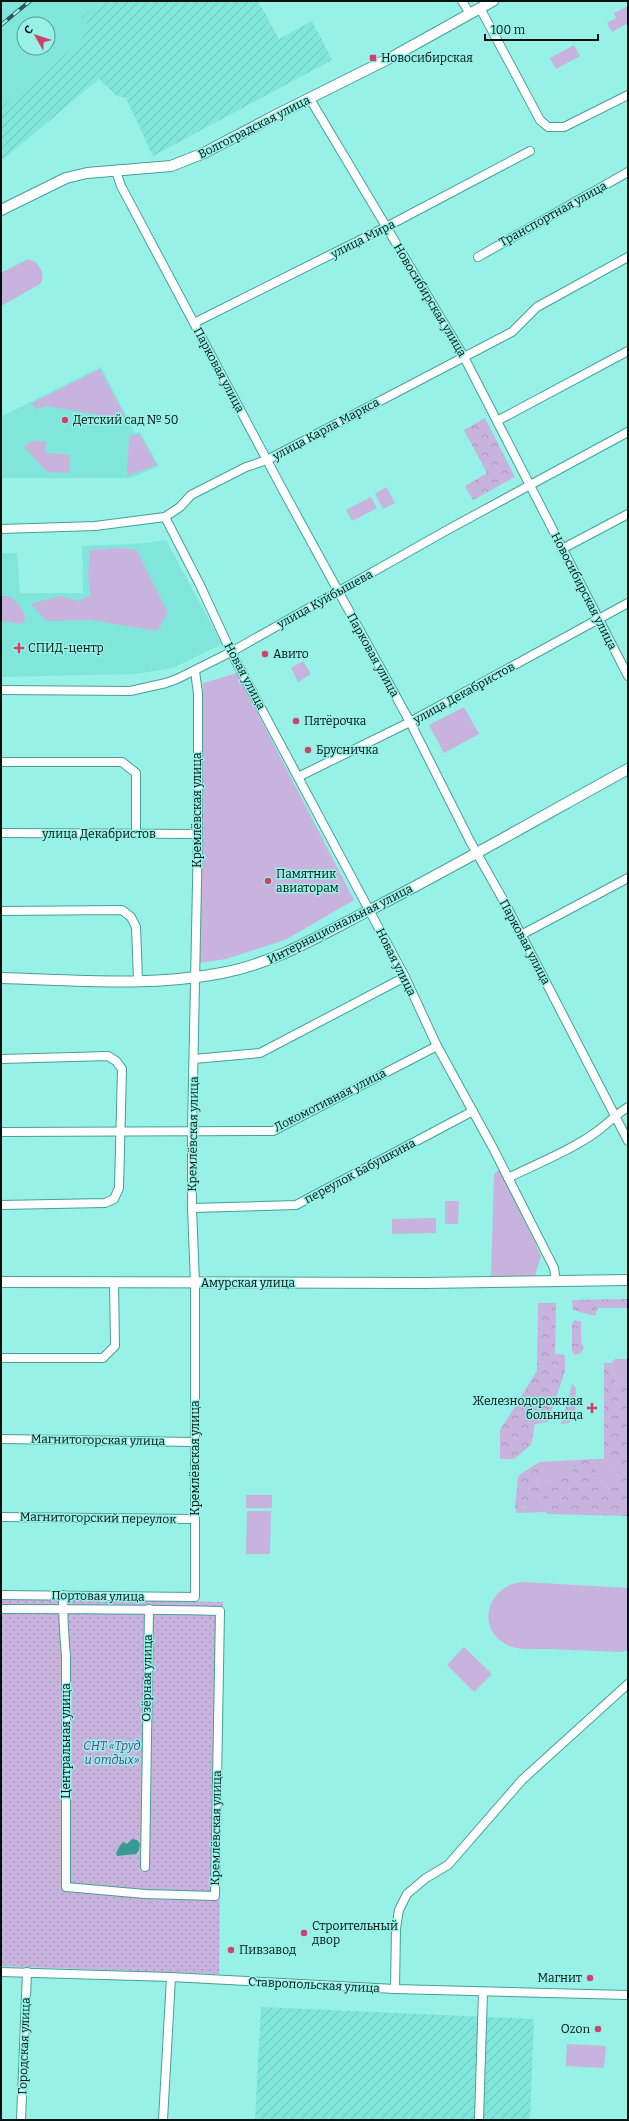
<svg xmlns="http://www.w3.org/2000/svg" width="629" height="2121" font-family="Bitter,serif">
<defs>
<pattern id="industrial-furrows" width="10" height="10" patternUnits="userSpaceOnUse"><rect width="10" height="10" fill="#80e6db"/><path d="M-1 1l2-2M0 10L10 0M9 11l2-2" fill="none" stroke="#6dc4bb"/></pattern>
<pattern id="forest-crowns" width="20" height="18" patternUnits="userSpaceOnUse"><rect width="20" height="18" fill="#c7b3dd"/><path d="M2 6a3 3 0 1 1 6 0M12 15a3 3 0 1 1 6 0" fill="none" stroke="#a999bd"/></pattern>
<pattern id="garden-dots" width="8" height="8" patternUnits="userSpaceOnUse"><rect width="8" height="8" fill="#c7b3dd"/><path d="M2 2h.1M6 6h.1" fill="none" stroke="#a999bd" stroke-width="1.8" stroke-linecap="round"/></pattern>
</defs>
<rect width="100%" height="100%" fill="#97f1e7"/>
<g fill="#80e6db" fill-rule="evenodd">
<path d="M1 1H102L82 17 89 25 81 33 83 34 79 43 1 108ZM24 24H48V48H24Z"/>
<path d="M101 367 135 433 140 432 159 466 131 478H1V417Z"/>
<path d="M166 540 222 644 173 668 136 674 1 677V553H17L20 593H83L82 546 148 543Z"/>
</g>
<g fill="url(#industrial-furrows)">
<path d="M102 1H258L279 39 312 21 332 60 153 156 126 98 117 96 99 79 1 161V108L79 43 83 35 81 33 89 25 82 17Z"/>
<path d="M261 2007 534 2019 530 2120H255Z"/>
</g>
<g fill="#c7b3dd">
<path d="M628 6V23L612 32 607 23 616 18 614 13Z"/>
<path d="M574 45 580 56 556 69 550 58Z"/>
<path d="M28 259 36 262C41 270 46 275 40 284L1 306V273Z"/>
<path d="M100 369 127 420 47 406 36 409 32 403Z"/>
<path d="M139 434 157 465 127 476 129 436Z"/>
<path d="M32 441H46L45 453 70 455 69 473 47 472 24 447Z"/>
<path d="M386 487 395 503 383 509 375 494Z"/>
<path d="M371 497 377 508 352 521 346 510Z"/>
<path d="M116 548 136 549 168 613 157 631 91 620 46 621 31 604 60 596 78 601 90 596 88 573 90 550Z"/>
<path d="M1 596H9C17 601 25 610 25 620L22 624 1 621Z"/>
<path d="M303 661 311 674 298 682 291 668Z"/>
<path d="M237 673 354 900 285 940 226 959 199 963 203 683Z"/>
<path d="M464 707 479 734 444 753 429 725Z"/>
<path d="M500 1168 541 1256 535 1276H491L494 1174Z"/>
<path d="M445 1201H459L458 1224H445Z"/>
<path d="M436 1218V1233L392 1234V1219Z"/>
<path d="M615 1359H628V1374L616 1386 611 1363Z"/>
<path d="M592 1459H604L617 1468 618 1481 610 1489 596 1477V1468Z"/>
<path d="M578 1460 573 1464 572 1477 557 1478 554 1482 543 1481 537 1486 536 1476 544 1469 539 1462Z"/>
<rect x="246" y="1495" width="26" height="13"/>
<path d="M541 1495 559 1499 562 1503 549 1506 545 1512 517 1513 515 1508H525Z"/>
<path d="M247 1511H271L270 1554H246Z"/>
<path d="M522 1582 628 1588V1650L622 1652C597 1651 573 1650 549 1649 537 1649 523 1650 512 1647 475 1635 484 1586 522 1582Z"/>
<path d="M464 1647 492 1674 474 1692 447 1665Z"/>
<path d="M567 2044 606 2046 604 2068 566 2066Z"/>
</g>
<g fill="url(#forest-crowns)">
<path d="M485 418 515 477 473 500 465 486 487 473 464 430Z"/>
<path d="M628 1299V1308H598L595 1316 573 1310 572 1300Z"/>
<path d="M538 1303H556L555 1354 565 1355V1371L548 1422 535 1424 531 1445 514 1459H500V1430L537 1371Z"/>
<path d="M575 1320 581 1322V1342L584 1348 580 1354 574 1355 572 1351V1323Z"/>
<path d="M604 1363H611L616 1386 628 1374V1516L548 1514 545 1512 549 1506 562 1503C556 1497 551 1497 544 1500L541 1495C534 1505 527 1508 515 1508L518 1476 539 1462 544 1469 536 1476 537 1485 543 1481 554 1482 557 1478 572 1477 573 1464 578 1460 592 1459 596 1468V1477L609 1488 618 1481 617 1468 604 1459Z"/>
<path d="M572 1384 576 1388 575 1416 569 1423 561 1424Z"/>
</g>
<path fill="url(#garden-dots)" d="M1 1599 223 1602 219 1974 1 1966Z"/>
<path fill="#369c93" d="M132 1839 137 1840 140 1844 139 1850 136 1854 117 1856 116 1853 121 1844 124 1842 127 1844Z"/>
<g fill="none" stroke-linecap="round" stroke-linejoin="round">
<defs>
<g id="minor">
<path d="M462 1 470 14"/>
<path d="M480 8 540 120 548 127H564L628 95"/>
<path d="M310 99 464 357 628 676"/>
<path d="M116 171 121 186 285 494 410 722 470 841 506 905 628 1141"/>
<path d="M478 257 628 172"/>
<path d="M194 323 386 227 530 151"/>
<path d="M497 421 628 351"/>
<path d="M165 517 200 585 231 652 405 977 437 1046 493 1148 554 1268 556 1282"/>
<path d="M1 529 95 526 165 517 180 507 191 495 246 467 267 460 512 332 537 307 628 257"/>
<path d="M562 549 628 514"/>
<path d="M1 690 130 691 166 683 177 679 231 652 449 529 628 432"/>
<path d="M1 762H122L136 773V834"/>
<path d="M298 777 410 722 628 603"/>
<path d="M1 833 198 834"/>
<path d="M1 911 122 910 131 917 136 927 138 980"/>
<path d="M521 935 628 878"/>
<path d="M1 1059 108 1056 116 1061 122 1069 119 1188 114 1199 105 1203 1 1205"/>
<path d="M194 1059 260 1053 405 977"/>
<path d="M1 1132 273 1131 437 1046"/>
<path d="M508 1178C536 1164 574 1149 599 1130 609 1122 617 1114 628 1107"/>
<path d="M192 1208 296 1205 473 1111"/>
<path d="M1 1358H103L115 1346 114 1282"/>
<path d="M1 1439 194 1442"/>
<path d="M1 1517 195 1519"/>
<path d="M1 1595 195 1597V1283L192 1208V1131L198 834V694L195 671"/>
<path d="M1 1609C74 1609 147 1609 220 1611L215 1896 145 1894 66 1887V1656C64 1635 63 1616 63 1595"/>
<path d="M145 1867 149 1609"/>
<path d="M1 1972 171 1977 395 1989 628 1995"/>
<path d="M395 1989 396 1928 399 1910 407 1894 426 1878 448 1865 522 1780 628 1684"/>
<path d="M21 2120 27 1972"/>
<path d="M163 2120 171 1977"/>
<path d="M479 2120 483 1992"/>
</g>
<g id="tertiary">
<path d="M1 210 66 178 87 173 171 166 204 153 278 114 392 57 493 1"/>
<path d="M1 978C74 980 150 987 222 973 275 963 321 935 368 911 456 866 541 817 628 769"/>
<path d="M1 1282 423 1283 628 1280"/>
</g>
</defs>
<use href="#minor" stroke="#45a097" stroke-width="10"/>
<use href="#tertiary" stroke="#45a097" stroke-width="12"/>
<use href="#minor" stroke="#fff" stroke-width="8"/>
<use href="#tertiary" stroke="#fff" stroke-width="10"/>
<defs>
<path id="rail" d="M1 25 30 1"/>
</defs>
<use href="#rail" stroke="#2f5853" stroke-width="4"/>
<use href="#rail" stroke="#97f1e7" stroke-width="2.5" stroke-dasharray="8" stroke-linecap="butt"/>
</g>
<g fill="#d0426c" stroke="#97f1e7" stroke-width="1.5">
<rect x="369" y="54" width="8" height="8" rx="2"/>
<circle cx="65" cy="420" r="4"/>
<path d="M17 642h4v4h4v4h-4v4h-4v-4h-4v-4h4z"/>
<circle cx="265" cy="654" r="4"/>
<circle cx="296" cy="721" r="4"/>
<circle cx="308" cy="750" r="4"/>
<circle cx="268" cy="881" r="4"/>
<path d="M590 1402h4v4h4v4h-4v4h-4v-4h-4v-4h4z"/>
<circle cx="304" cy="1933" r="4"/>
<circle cx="231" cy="1950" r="4"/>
<circle cx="590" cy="1978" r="4"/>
<circle cx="598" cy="2029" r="4"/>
</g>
<g text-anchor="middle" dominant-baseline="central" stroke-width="3" stroke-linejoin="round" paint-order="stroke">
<g font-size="12" fill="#001210" stroke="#97f1e7" text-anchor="start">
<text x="381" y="58">Новосибирская</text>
<text x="73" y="420">Детский сад № 50</text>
<text x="28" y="648">СПИД-центр</text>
<text x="273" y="654">Авито</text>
<text x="304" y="721">Пятёрочка</text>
<text x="316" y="750">Брусничка</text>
<text x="276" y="874">Памятник<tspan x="276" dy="14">авиаторам</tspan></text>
<text x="583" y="1401" text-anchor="end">Железнодорожная<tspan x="583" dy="14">больница</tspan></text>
<text x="312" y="1926">Строительный<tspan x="312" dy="14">двор</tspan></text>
<text x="239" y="1950">Пивзавод</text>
<text x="582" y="1978" text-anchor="end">Магнит</text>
<text x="590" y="2029" text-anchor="end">Ozon</text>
</g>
<g font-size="12" fill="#001210" stroke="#97f1e7">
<text transform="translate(254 127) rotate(-27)">Волгоградская улица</text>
<text transform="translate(553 214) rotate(-29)">Транспортная улица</text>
<text transform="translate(363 239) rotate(-27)">улица Мира</text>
<text transform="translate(430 300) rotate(59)">Новосибирская улица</text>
<text transform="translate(219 370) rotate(62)">Парковая улица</text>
<text transform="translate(326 429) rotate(-28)">улица Карла Маркса</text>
<text transform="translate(584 591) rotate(63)">Новосибирская улица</text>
<text transform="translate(325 599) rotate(-29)">улица Куйбышева</text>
<text transform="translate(373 655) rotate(61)">Парковая улица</text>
<text transform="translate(245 676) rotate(62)">Новая улица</text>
<text transform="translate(464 693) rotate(-29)">улица Декабристов</text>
<text transform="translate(197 810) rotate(-90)">Кремлёвская улица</text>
<text x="99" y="834">улица Декабристов</text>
<text transform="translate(340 924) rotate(-27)">Интернациональная улица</text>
<text transform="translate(525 942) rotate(62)">Парковая улица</text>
<text transform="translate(396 962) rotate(63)">Новая улица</text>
<text transform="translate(330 1100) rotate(-27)">Локомотивная улица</text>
<text transform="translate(193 1134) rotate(-89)">Кремлёвская улица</text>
<text transform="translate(360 1171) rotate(-28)">переулок Бабушкина</text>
<text x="248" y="1283">Амурская улица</text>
<text transform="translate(98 1440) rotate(1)">Магнитогорская улица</text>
<text transform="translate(195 1458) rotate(-90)">Кремлёвская улица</text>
<text transform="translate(98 1518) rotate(1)">Магнитогорский переулок</text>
<text transform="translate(98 1596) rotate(1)">Портовая улица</text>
<text transform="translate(147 1678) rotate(-89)">Озёрная улица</text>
<text transform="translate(66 1741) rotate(-90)">Центральная улица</text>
<text transform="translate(216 1828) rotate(-89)">Кремлёвская улица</text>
<text transform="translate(314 1985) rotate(3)">Ставропольская улица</text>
<text transform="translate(24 2046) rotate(-88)">Городская улица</text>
</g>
<g font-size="12" font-style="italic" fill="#653d88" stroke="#97f1e7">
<text x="112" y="1746">СНТ «Труд<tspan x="112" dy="14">и отдых»</tspan></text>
</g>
</g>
<rect width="629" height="2121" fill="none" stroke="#001210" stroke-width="4"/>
<g transform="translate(36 36) rotate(309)"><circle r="19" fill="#97f1e7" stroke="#5b9891"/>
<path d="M0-3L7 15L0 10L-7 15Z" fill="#d0426c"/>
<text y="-6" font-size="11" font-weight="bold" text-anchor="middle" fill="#001210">С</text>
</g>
<path d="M485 34v6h113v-6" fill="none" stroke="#001210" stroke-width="2"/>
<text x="491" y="34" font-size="12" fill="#001210" stroke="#97f1e7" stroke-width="3" paint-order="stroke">100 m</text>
</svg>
